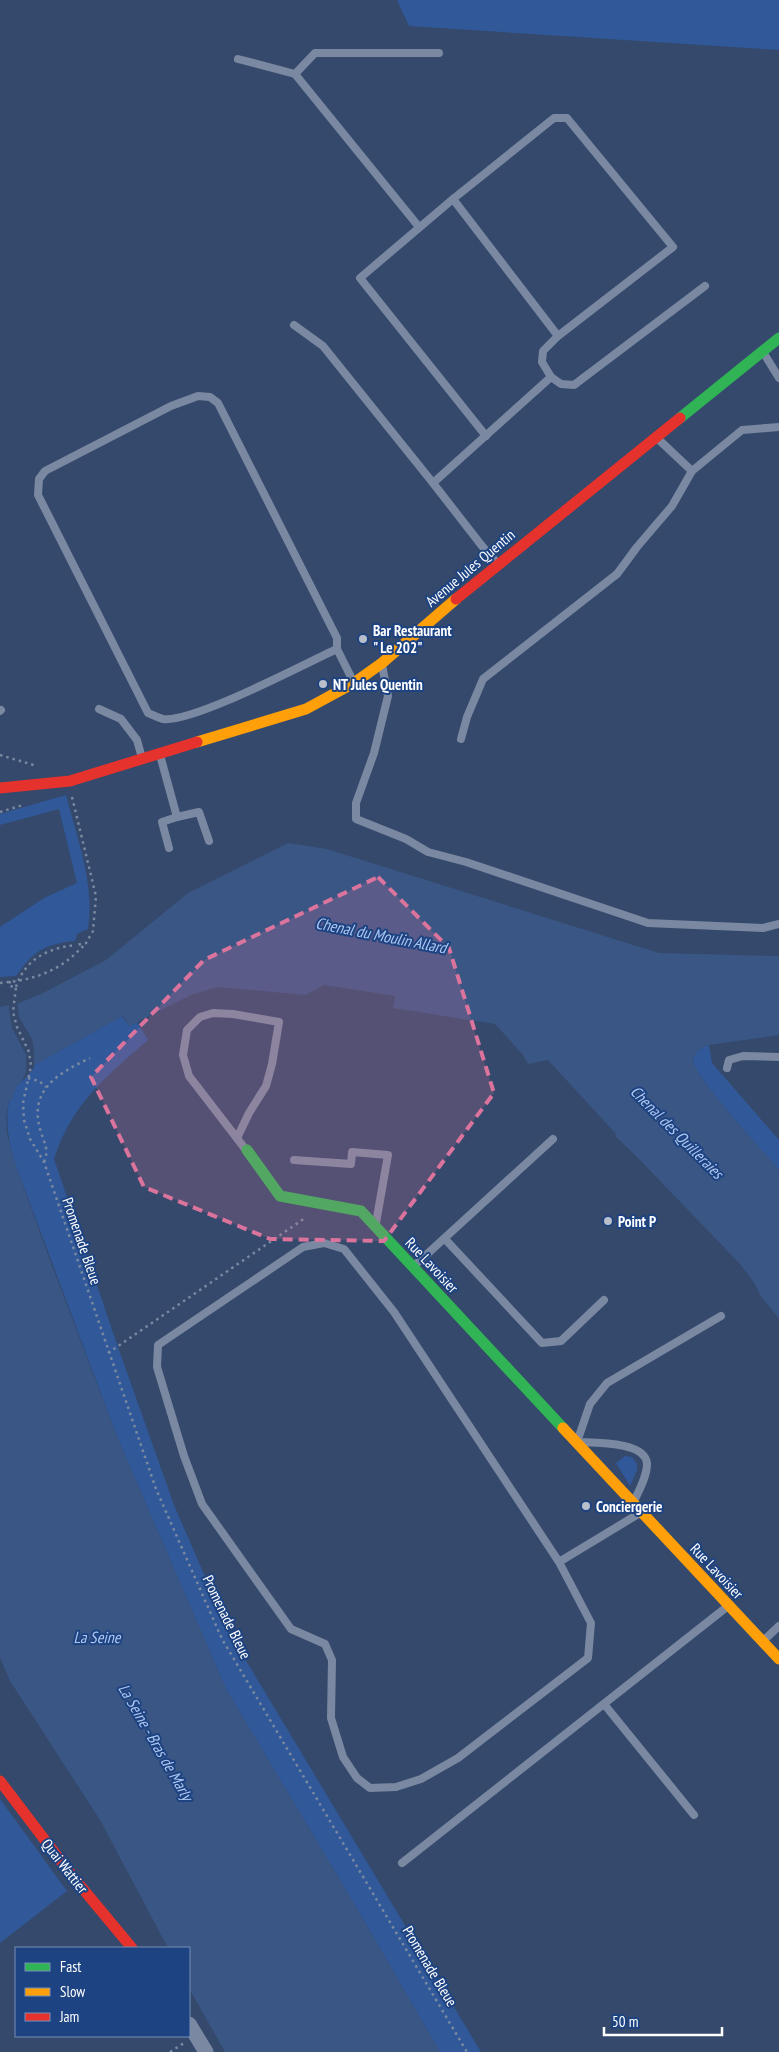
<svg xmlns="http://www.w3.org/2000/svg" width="779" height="2052" font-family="'PT Sans Narrow',sans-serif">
<rect width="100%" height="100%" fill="#34496b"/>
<g fill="#315999">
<path d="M397 0H779V50L409 26Z"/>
<path d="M66 795C77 838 95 884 88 929L77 934 75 941C44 944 34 951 16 976L0 977V927L44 898 77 883 59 809 0 825V814Z"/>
<path d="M122 1016 129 1026 137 1022 148 1040C106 1076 71 1105 54 1159L119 1350 174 1505 230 1634 481 2052H440L356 1907 226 1689 118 1439 16 1166C9 1142 4 1122 10 1097L11 1100 16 1087 34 1065Z"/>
<path d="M709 1045 712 1063 779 1140V1170C766 1154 692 1075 693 1060 694 1052 702 1047 709 1045Z"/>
<path d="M625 1456 632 1457 637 1464V1470L630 1486 616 1463Z"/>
<path d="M0 1799 67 1891 0 1943Z"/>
</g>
<path fill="#3a5684" d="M288 843 327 849 659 953 779 956V1035L709 1045C702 1047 694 1052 693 1060 692 1075 766 1154 779 1170V1319L760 1295 755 1284 740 1264 637 1157 615 1136 616 1134 548 1060 528 1064 523 1055 495 1024 393 1008 395 996 324 985 306 995 217 987 191 995 129 1026 123 1016 120 1017 34 1065 16 1087 11 1102 9 1099 6 1119 7 1133 16 1166 48 1255 118 1439 226 1689 356 1907 440 2052H225L189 1988V1948H168L100 1820 10 1681 0 1658V1007L19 1003 41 994 106 960 188 893Z"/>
<path fill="#34496b" d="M17 1001 19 1017 32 1039 34 1050V1068L22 1082 26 1071V1055L12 1028 9 1009V1003Z"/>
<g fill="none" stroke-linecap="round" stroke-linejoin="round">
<g stroke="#7a89a1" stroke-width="2.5" stroke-dasharray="2.5 4" stroke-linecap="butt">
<path d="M0 755 37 766"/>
<path d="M72 797 96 896 93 931 86 943 76 945"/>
<path d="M0 812 23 805"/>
<path d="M10 981 9 986 16 987 13 1012 17 1027 29 1052 31 1066 23 1103 24 1120 30 1139 44 1162 156 1489 222 1639 467 2052"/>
<path d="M0 983C35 980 61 971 85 944"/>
<path d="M28 1078 39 1081 46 1087"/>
<path d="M44 1162C50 1149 43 1141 40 1129 29 1089 59 1073 90 1058"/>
<path d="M108 1353 305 1218"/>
<path d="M170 2052 184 2043"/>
</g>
<g stroke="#7a89a1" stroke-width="8">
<path d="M238 59 295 74 419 227"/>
<path d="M295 74 315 53H439"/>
<path d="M453 199 360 278 486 436"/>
<path d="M294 325 323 346 433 483"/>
<path d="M558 336 453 199 554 118H567L673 247 558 336 543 351 542 362 551 377 561 384 574 385 705 286"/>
<path d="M763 352 779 378"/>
<path d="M657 438 692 471"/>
<path d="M497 563 482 546 433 483 551 377"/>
<path d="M337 649C304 664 193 723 163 719 158 718 153 715 148 713L38 495 39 479 45 471 171 406 198 396 210 397 218 403 337 638V649L353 681"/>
<path d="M382 665 388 696 374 753 356 803V819L406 839 428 852 466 862 648 923 763 928 779 924"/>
<path d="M99 709 121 719 137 740 142 758"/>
<path d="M0 711 1 710"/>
<path d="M461 739 467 717 483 679 617 574 637 547 672 506 692 471 742 430 779 427"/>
<path d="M160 755 177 817 162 822 169 848"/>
<path d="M177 817 199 812 209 841"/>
<path d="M727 1068 729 1060 743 1056 779 1057"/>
<path d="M237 1138 249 1113 266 1086 272 1064 279 1022 233 1014 213 1013 200 1017 187 1030 183 1055 189 1076 246 1150"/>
<path d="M294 1160 351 1164 352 1152 388 1155 376 1223"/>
<path d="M445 1239 542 1343 561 1341 604 1300"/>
<path d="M414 1266 553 1139"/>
<path d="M634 1501C639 1491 647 1476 647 1464 646 1441 593 1443 577 1442L590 1404 607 1383 721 1316"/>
<path d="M559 1562 591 1623 588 1658 458 1758 421 1779 396 1787 370 1788 357 1778 343 1757 331 1718 332 1660 325 1644 291 1629 202 1504 184 1456 157 1367 158 1345 303 1247 324 1243 344 1249 394 1312 559 1562 640 1513"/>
<path d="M763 1641 779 1626"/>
<path d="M604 1704 694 1815"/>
<path d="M402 1863 728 1606"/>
</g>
<path stroke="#7a89a1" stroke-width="15" d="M189 2024 206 2052"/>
<g stroke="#30b455" stroke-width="11">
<path d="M680 418 779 338"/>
<path d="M247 1150 280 1196 361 1211 563 1428"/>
</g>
<g stroke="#ff9f0a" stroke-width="11">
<path d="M197 742 306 709 354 683 382 663 456 599"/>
<path d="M563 1428 779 1659"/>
</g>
<g stroke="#e5322d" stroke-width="11">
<path d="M456 599 680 418"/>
<path d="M0 788 70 781 197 742"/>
<path d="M0 1781 73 1877 132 1948"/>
</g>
<path stroke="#7a89a1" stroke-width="2.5" stroke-dasharray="2.5 4" stroke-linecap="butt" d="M16 987C25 959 48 948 76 945"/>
</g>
<path fill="#da749d" fill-opacity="0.2" stroke="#da749d" stroke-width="4" stroke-dasharray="10 6" stroke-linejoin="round" d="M378 877 449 948 494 1093 384 1241 270 1239 144 1187 91 1077 204 960Z"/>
<g fill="#b8bfcb" stroke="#1d4382" stroke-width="2">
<circle cx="363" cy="639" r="5"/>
<circle cx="323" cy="684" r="5"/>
<circle cx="608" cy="1221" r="5"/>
<circle cx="586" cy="1506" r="5"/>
</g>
<g text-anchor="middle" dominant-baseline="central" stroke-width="4" stroke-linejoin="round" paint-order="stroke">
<g font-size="15" fill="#fff" stroke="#1d4382">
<text transform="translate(470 568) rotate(-40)">Avenue Jules Quentin</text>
<text transform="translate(82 1241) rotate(71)">Promenade Bleue</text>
<text transform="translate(432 1265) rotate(47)">Rue Lavoisier</text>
<text transform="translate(717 1571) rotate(47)">Rue Lavoisier</text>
<text transform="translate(227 1617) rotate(64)">Promenade Bleue</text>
<text transform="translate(65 1866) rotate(52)">Quai Wattier</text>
<text transform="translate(430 1966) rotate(59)">Promenade Bleue</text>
</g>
<g font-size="15" font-weight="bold" fill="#fff" stroke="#1d4382" text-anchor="start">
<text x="373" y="630">Bar Restaurant<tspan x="373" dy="17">" Le 202"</tspan></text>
<text x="333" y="684">NT Jules Quentin</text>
<text x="618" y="1221">Point P</text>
<text x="596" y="1506">Conciergerie</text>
</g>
<g font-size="16" font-style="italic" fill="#adc8f1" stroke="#1d4382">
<text transform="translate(381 935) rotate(11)">Chenal du Moulin Allard</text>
<text transform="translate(677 1132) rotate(45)">Chenal des Quilleraies</text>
<text x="97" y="1637">La Seine</text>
<text transform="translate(156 1742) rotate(60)">La Seine - Bras de Marly</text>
</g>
</g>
<rect x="15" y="1947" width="175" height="90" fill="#1d4382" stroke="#778eb4"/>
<rect x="25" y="1963" width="25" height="8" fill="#30b455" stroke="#778eb4"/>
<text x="60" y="1972" font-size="15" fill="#ffffff">Fast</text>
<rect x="25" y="1988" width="25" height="8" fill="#ff9f0a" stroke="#778eb4"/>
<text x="60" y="1997" font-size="15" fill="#ffffff">Slow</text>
<rect x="25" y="2013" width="25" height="8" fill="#e5322d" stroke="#778eb4"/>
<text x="60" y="2022" font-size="15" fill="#ffffff">Jam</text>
<path d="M604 2027v8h118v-8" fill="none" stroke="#ffffff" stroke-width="2.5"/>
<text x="612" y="2027" font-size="15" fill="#ffffff" stroke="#1d4382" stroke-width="4" paint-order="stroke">50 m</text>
</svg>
